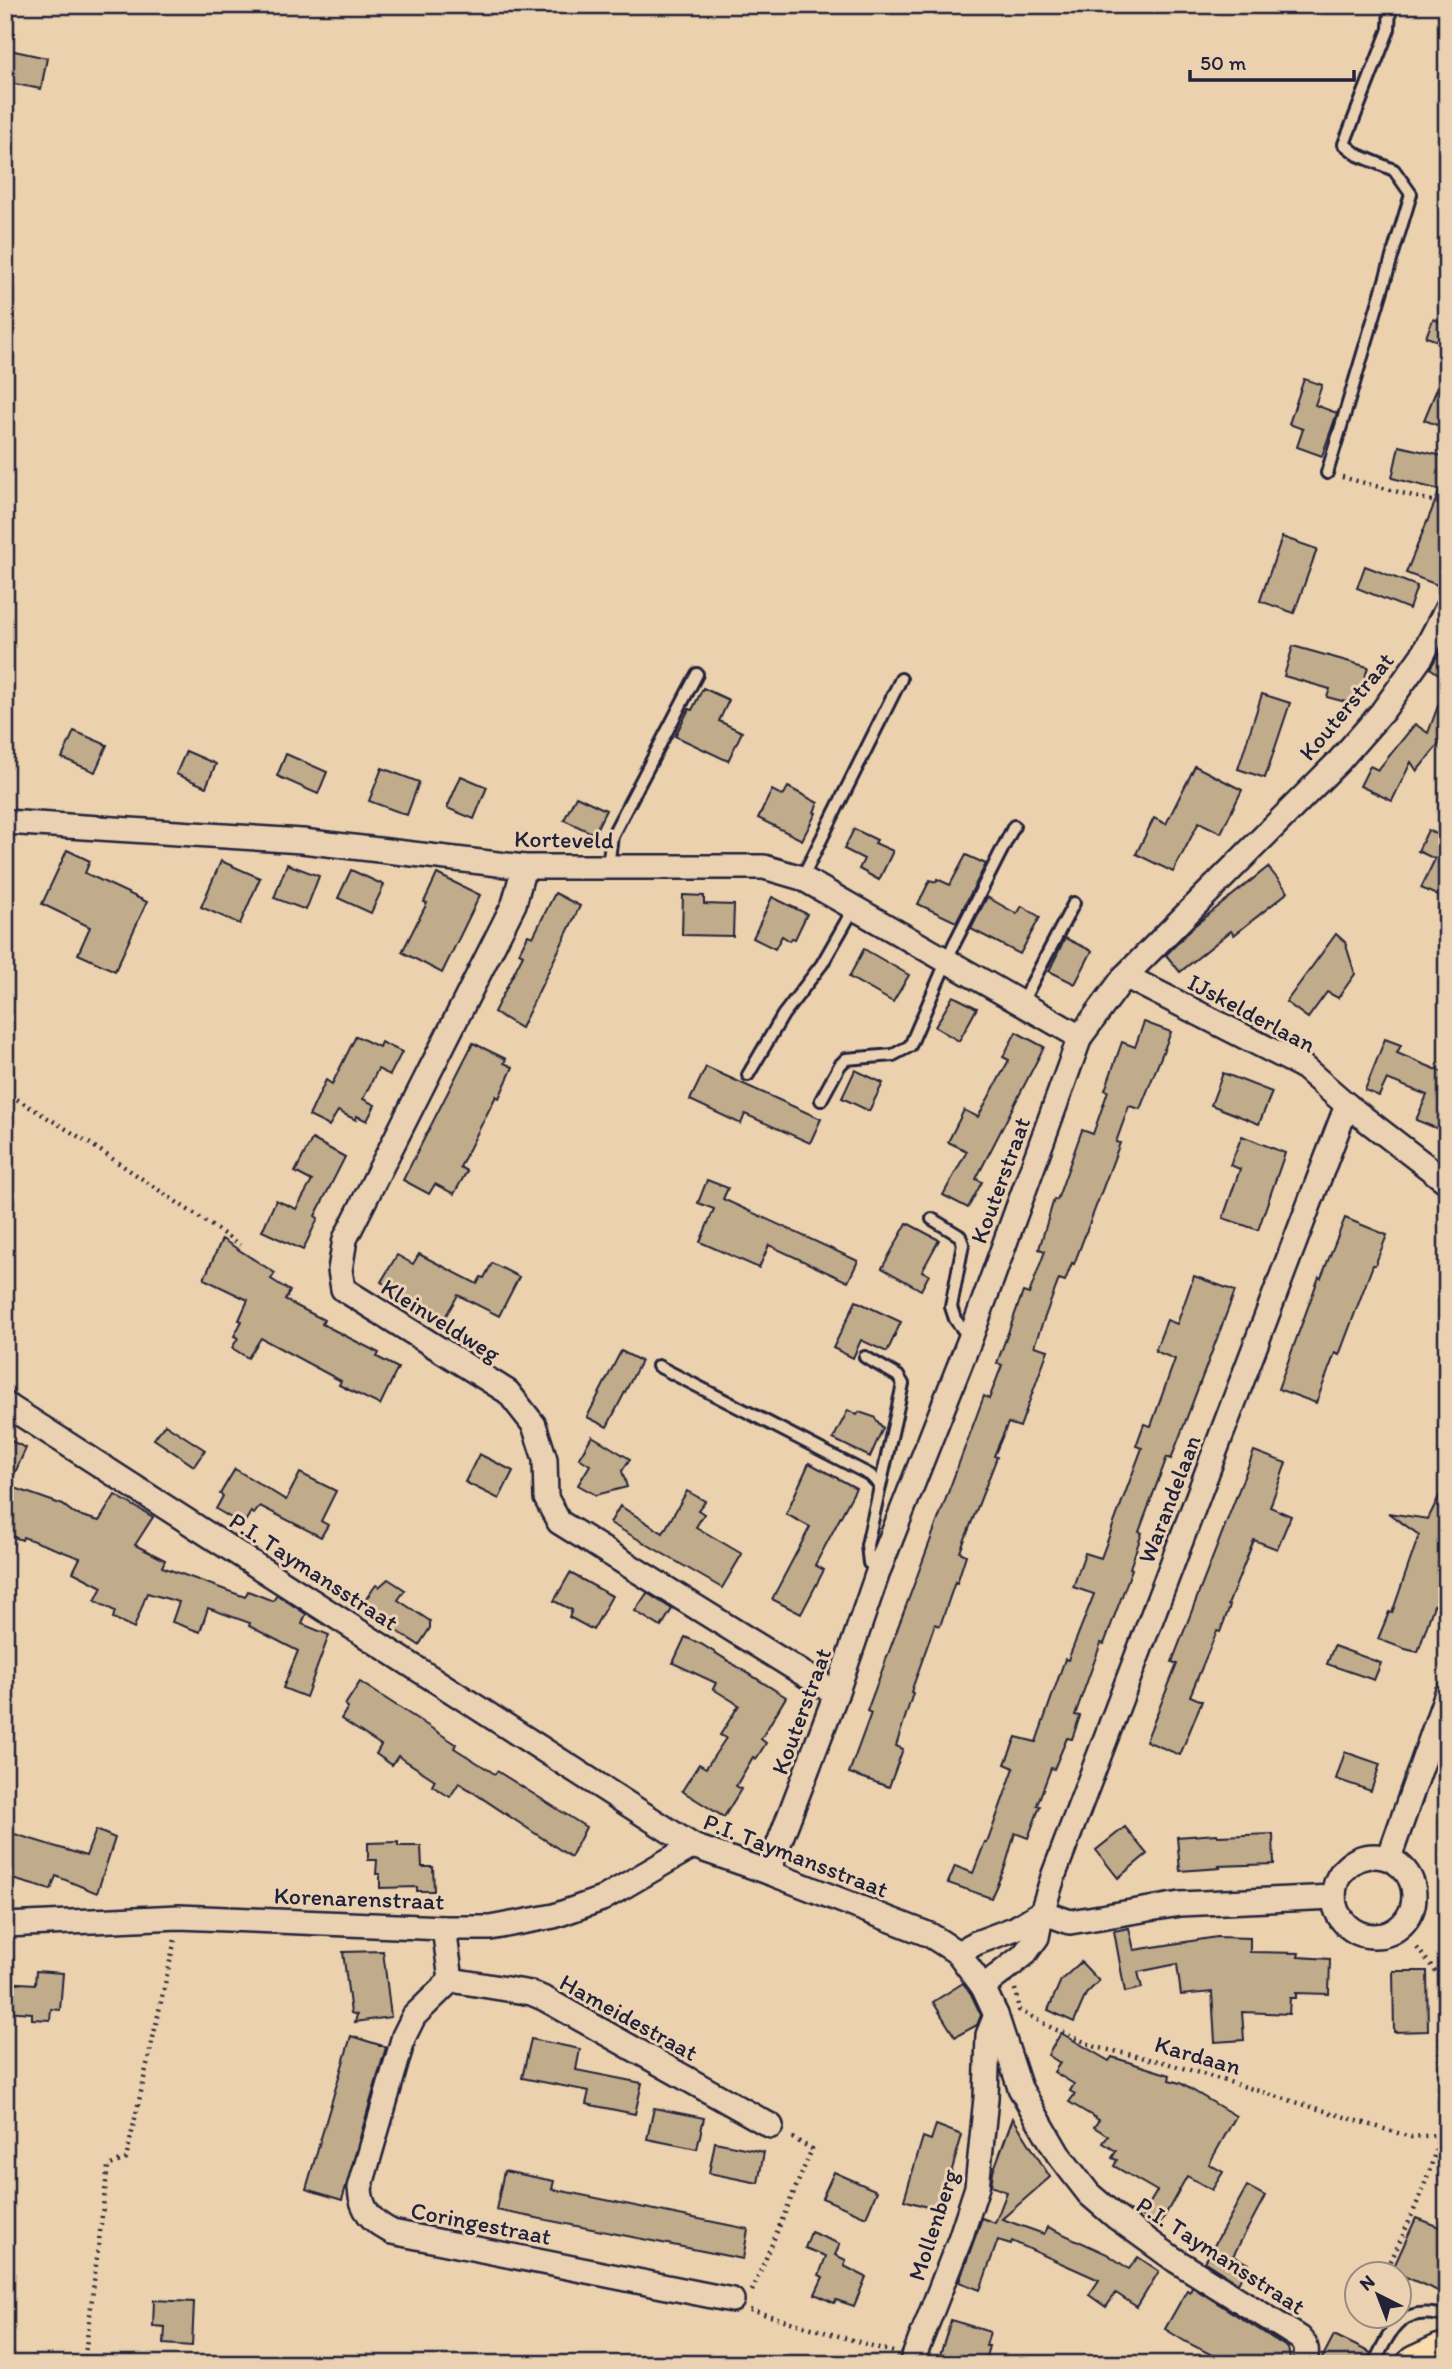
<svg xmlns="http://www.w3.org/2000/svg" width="1452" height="2369" font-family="Itim,sans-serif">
<rect width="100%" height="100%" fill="#ebd1ad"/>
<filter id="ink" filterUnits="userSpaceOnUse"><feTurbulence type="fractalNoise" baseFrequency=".0143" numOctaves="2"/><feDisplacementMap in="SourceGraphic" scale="14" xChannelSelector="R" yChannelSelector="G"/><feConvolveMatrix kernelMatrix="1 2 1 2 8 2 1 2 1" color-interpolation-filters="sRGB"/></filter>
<g filter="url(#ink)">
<g fill="#c0ab8b" stroke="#22223b" stroke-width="2">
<path d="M5 49 47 58 41 89 5 82Z"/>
<path d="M1433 319 1447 324V344L1426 337Z"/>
<path d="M1446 367H1447V429L1424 420Z"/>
<path d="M1304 379 1322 385 1315 405 1337 413 1322 456 1297 447 1303 429 1289 424Z"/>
<path d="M1399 446 1447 457V570L1440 586 1406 573 1440 490 1392 478Z"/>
<path d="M1282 537 1317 549 1294 613 1260 601Z"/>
<path d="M1365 566 1417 586 1409 609 1357 588Z"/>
<path d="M1447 639V680L1430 668Z"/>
<path d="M1293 646 1368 667 1357 705 1327 697 1330 689 1284 676Z"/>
<path d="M1445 687H1447V734L1417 771 1411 762 1392 801 1360 786 1370 766 1378 770 1415 724 1428 733Z"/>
<path d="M703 688 729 700 719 721 742 732 728 761 675 736 689 709 692 710Z"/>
<path d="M1262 694 1290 703 1265 778 1238 769Z"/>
<path d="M74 731 107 745 95 772 62 758Z"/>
<path d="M186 751 216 764 206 787 176 774Z"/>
<path d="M286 754 327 772 318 794 277 776Z"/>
<path d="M1195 766 1242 790 1221 833 1199 822 1173 872 1136 854 1154 818 1166 824Z"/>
<path d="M382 768 419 782 407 815 369 801Z"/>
<path d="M461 776 487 787 474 819 447 808Z"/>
<path d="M788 787 818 803 814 812 816 813 802 840 758 818 772 790 783 796Z"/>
<path d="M576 796 606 810 594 834 564 820Z"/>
<path d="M854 829 877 840 875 843 893 851 879 880 859 869 864 859 844 849Z"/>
<path d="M1428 830 1445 838 1447 834V900L1421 888 1435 859 1418 851Z"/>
<path d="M67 850 90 861 85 873 147 902 115 971 78 954 90 927 42 904Z"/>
<path d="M966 855 986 864 956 922 918 904 930 880 936 882 937 879 950 885Z"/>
<path d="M221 861 260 878 240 924 201 907Z"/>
<path d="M287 864 319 876 306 910 274 898Z"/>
<path d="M1268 867 1288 892 1234 935 1231 931 1180 972 1166 955 1194 926Z"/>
<path d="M351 870 384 885 371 913 338 898Z"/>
<path d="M437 874 480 895 442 973 402 952 427 903 424 902Z"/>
<path d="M555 893 580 906 521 1028 494 1012 523 955 519 953 528 935 533 937Z"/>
<path d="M683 895 704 896V904L734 905 733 936 682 935Z"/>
<path d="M772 897 807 914 795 939 792 938 790 941 782 936 775 949 753 938Z"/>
<path d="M987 897 1017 914 1022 906 1040 917 1020 954 971 929Z"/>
<path d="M1336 934 1345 942 1355 974 1338 998 1327 992 1308 1018 1286 1002Z"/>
<path d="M1065 938 1092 951 1075 984 1049 971Z"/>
<path d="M864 949 909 975 893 1002 849 977Z"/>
<path d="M953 996 977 1008 959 1041 935 1027Z"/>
<path d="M1144 1022 1171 1032 1140 1109 1129 1106 1116 1142 1120 1143 1074 1264 1072 1263 1065 1281 1059 1279 1034 1346 1048 1350 1020 1427 1008 1423 994 1456 997 1457 960 1552 966 1555 957 1583 955 1582 940 1626 935 1624 911 1692 913 1693 896 1746 903 1749 889 1787 849 1773 871 1713 867 1711 978 1412 984 1396 989 1399 1002 1365 997 1363 1023 1292 1029 1294 1045 1251 1039 1249 1054 1199 1057 1200 1082 1130 1093 1134 1108 1091 1105 1090 1122 1042 1135 1047Z"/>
<path d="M1016 1032 1044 1047 976 1179 982 1182 968 1208 943 1195 967 1151 948 1142 964 1110 978 1117 1009 1060 1003 1057Z"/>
<path d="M356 1036 379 1047 381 1042 402 1052 390 1075 378 1069 363 1099 375 1105 367 1121 357 1116 356 1120 338 1111 329 1126 309 1116 326 1080 332 1084Z"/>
<path d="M1385 1039 1401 1045 1397 1053 1447 1074V1122L1443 1131 1416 1120 1427 1095 1387 1079 1379 1096 1365 1090Z"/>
<path d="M473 1043 506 1059 504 1063 513 1067 499 1098 496 1096 460 1167 467 1171 454 1194 435 1184 429 1194 403 1180Z"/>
<path d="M706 1067 821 1119 810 1143 745 1114 741 1124 690 1100Z"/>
<path d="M855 1070 883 1083 869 1111 842 1098Z"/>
<path d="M1223 1073 1272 1092 1259 1124 1211 1105Z"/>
<path d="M1242 1136 1285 1153 1258 1230 1223 1218 1240 1169 1230 1165Z"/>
<path d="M312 1139 345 1157 315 1216 318 1218 303 1250 262 1231 276 1200 296 1209 312 1181 295 1172Z"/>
<path d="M707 1180 728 1188 723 1199 858 1261 848 1282 769 1245 759 1268 700 1242 714 1209 698 1203Z"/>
<path d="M1345 1218 1387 1235 1375 1265H1373L1339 1355 1335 1353 1316 1403 1278 1389 1319 1277 1321 1278Z"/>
<path d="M907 1223 939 1240 922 1271 929 1275 921 1290 882 1268Z"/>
<path d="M222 1239 275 1273 271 1279 290 1291 285 1300 324 1320 322 1324 379 1353 377 1357 398 1368 380 1405 339 1385 341 1381 261 1338 248 1358 232 1348 238 1338 234 1336 242 1321 239 1320 248 1300 204 1279Z"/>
<path d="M419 1254 477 1284 481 1277 484 1278 492 1263 519 1277 499 1316 458 1295 444 1319 381 1282 397 1255 413 1264Z"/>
<path d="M1194 1276 1235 1291 1171 1459 1167 1457 1139 1532 1142 1533 1130 1568 1132 1569 1104 1644 1101 1643 1075 1715 1080 1716 1072 1739 1067 1738 1054 1769 1051 1768 1037 1805 1040 1806 1028 1838 1015 1833 1005 1867 991 1898 948 1883 955 1866 973 1873 985 1842 987 1843 1014 1768 1005 1764 1016 1737 1036 1742 1065 1659 1068 1660 1094 1594 1073 1587 1085 1553 1101 1558 1142 1448 1136 1446 1144 1424 1151 1426 1175 1359 1155 1351 1167 1320 1177 1324Z"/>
<path d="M856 1301 901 1322 887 1352 861 1340 853 1358 833 1348Z"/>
<path d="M621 1351 641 1361 607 1427 587 1417Z"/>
<path d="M848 1410 857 1415 859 1412 874 1417 883 1428 870 1457 833 1439Z"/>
<path d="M165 1424 205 1450 194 1466 154 1439Z"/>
<path d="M592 1436 630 1459 622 1471 627 1487 596 1495 578 1485 590 1465 579 1458Z"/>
<path d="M5 1438 26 1448 9 1486 63 1505 75 1514 99 1521 115 1495 153 1517 135 1545 165 1560 162 1567 245 1597 248 1591 273 1601 277 1595 306 1614 302 1624 329 1635 306 1697 283 1688 298 1651 249 1626 250 1623 208 1608 200 1632 172 1622 179 1602 147 1593 134 1628 113 1618 115 1611 95 1601 102 1587 73 1572 80 1558 23 1537 22 1540 5 1534Z"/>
<path d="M1254 1451 1286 1463 1270 1507 1291 1516 1277 1549 1254 1540 1228 1605 1230 1606 1220 1632 1217 1631 1190 1696 1202 1701 1180 1755 1146 1741 1177 1664 1172 1662Z"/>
<path d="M479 1454 513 1471 499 1499 465 1482Z"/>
<path d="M809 1463 856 1488 815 1565 824 1570 801 1614 772 1599 810 1527 786 1514Z"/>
<path d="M235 1469 286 1500 300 1473 336 1491 321 1521 328 1525 321 1537 260 1506 254 1514 251 1512 243 1525 216 1509 223 1496 220 1494Z"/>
<path d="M1447 1480V1581L1438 1607 1434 1605 1418 1652 1405 1649 1378 1639 1389 1612 1392 1613 1419 1535 1388 1513 1428 1519Z"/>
<path d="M687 1491 705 1501 698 1510 704 1514 696 1527 742 1554 722 1588 610 1523 620 1506 663 1533Z"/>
<path d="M570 1573 612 1596 593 1630 569 1617 572 1610 554 1601Z"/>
<path d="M388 1579 405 1590 398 1600 430 1621V1628L419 1645 360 1607 376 1585 379 1587Z"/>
<path d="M647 1593 672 1609 661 1627 635 1611Z"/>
<path d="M685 1637 701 1644 786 1697 761 1739 766 1743 756 1759 753 1757 736 1786 741 1789 724 1817 682 1791 699 1764 706 1768 726 1738 720 1735 739 1705 713 1689 716 1683 673 1663Z"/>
<path d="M1334 1646 1381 1663 1374 1680 1327 1664Z"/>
<path d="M360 1682 456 1744 454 1748 495 1774 497 1771 586 1827 571 1857 459 1783 450 1797 432 1786 435 1780 398 1756 392 1765 376 1754 381 1745 341 1719 348 1707 345 1705Z"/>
<path d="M1345 1752 1380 1764 1371 1791 1336 1779Z"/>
<path d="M1125 1827 1147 1854 1118 1878 1096 1850Z"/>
<path d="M96 1830 115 1838 97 1893 56 1876 51 1890 5 1877V1831L86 1856Z"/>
<path d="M1217 1834 1218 1836 1273 1834 1274 1864 1219 1866 1220 1868 1180 1871 1177 1837Z"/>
<path d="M398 1842V1846H421L422 1867H433L434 1891H417V1887L380 1888V1874H376L377 1860H368V1843Z"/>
<path d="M1129 1928 1134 1950 1217 1937 1250 1938V1952L1299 1953 1298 1957 1330 1959 1329 1994 1296 1993V1998H1290L1289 2014 1242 2012 1244 2040 1215 2042 1212 1992 1181 1995 1177 1964 1138 1972 1142 1988 1125 1992 1114 1931Z"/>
<path d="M383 1951 391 2017 355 2022 357 2015 351 2013 343 1952Z"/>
<path d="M1081 1962 1099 1981 1086 1994 1074 2022 1048 2010 1061 1980Z"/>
<path d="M36 1971 63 1973 60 2010 51 2009 50 2020 32 2019V2013L5 2011V1982L35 1984Z"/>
<path d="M1393 1971H1427L1428 2031 1394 2032Z"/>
<path d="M963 1983 971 1994 981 2015 977 2025 955 2037 933 2002Z"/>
<path d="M1061 2033 1109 2061 1112 2057 1170 2075 1169 2080 1180 2083 1236 2116 1209 2164 1223 2172 1212 2190 1187 2176 1159 2226 1142 2216 1157 2191 1114 2166 1117 2160 1112 2158 1116 2151 1103 2143 1108 2136 1094 2127 1099 2120 1069 2102 1075 2094 1070 2091 1074 2084 1054 2072 1060 2063 1048 2055Z"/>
<path d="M351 2036 386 2047 342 2200 306 2189Z"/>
<path d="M531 2039 580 2049 576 2070 642 2083 635 2114 586 2104 589 2091 522 2078Z"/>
<path d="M654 2108 704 2118 697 2149 647 2139Z"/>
<path d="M1013 2118 1050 2177 1002 2219 1044 2234 1048 2227 1107 2254 1129 2269 1138 2257 1159 2271 1137 2307 1116 2293 1106 2307 1089 2295 1099 2280 1012 2241 1011 2244 998 2240 980 2290 959 2282 982 2218 995 2223 1007 2192 991 2186 993 2172Z"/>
<path d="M936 2125 962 2135 940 2211 904 2200 923 2137 931 2140Z"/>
<path d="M715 2142 764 2152 758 2183 709 2173Z"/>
<path d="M504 2171 554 2181 552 2189 748 2229 743 2259 496 2210Z"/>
<path d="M834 2172 877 2191 866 2217 822 2198Z"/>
<path d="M1247 2186 1265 2196 1233 2256 1248 2264 1238 2283 1205 2262Z"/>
<path d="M1416 2218 1447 2230V2295L1392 2271Z"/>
<path d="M811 2232 840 2244 835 2255 846 2260 844 2266 866 2277 854 2306 836 2300 834 2303 815 2294 823 2277 819 2275 826 2256 805 2248Z"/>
<path d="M1192 2287 1288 2348 1291 2364H1230L1186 2342 1165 2329 1187 2290 1190 2292Z"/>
<path d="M154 2300 194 2302 192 2346 164 2344 165 2327 153 2326Z"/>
<path d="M951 2320 990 2332 986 2346H989L984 2364H969L940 2355Z"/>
<path d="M1334 2335 1371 2353 1366 2364H1319Z"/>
</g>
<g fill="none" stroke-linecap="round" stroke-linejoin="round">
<defs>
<g id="service">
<path d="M1327 473 1411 194 1394 170 1358 155 1344 144 1389 29 1390 5"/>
<path d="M608 866 612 836 697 674"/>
<path d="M802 878 901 679"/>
<path d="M1021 1004 1074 903"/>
<path d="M748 1075 783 1015 822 964 854 908"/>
<path d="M821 1100 840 1065 846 1059 893 1055 910 1046 954 944 1014 826"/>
<path d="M932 1219 960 1236 963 1244 951 1307 955 1319 970 1339"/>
<path d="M865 1357 898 1376 903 1384 867 1545 869 1563 879 1569"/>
<path d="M658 1366 870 1475 880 1485"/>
<path d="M1374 2364C1391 2328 1402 2304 1447 2317"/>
</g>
<g id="minor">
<path d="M5 822 302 841 524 867H764L802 878 1080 1037"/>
<path d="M524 867 514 904 345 1239 340 1270 343 1289 508 1392 534 1425 545 1459 546 1498 559 1522 836 1694"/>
<path d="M1125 976 1302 1066 1347 1105 1447 1182"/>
<path d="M5 1404 693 1846 768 1872 930 1935 958 1953 983 1987 996 2015 1020 2088 1058 2154 1089 2194 1117 2218 1175 2260 1300 2338C1308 2346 1307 2352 1305 2364"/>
<circle cx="1374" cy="1896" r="40"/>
<path d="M1389 1858 1447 1693"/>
<path d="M768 1872 836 1694 879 1569 970 1339 1080 1037 1125 976 1339 761 1382 712 1422 656 1447 608"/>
<path d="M1042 1912 1070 1922 1180 1904 1334 1897"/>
<path d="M5 1925 179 1917 444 1928H490L554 1916 602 1899 693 1846"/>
<path d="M444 1928 451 1980 414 2016 404 2036 360 2188C361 2211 373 2222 392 2232L732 2300"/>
<path d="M958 1953 976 1943 1016 1928 1042 1912"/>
<path d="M451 1980 531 1993 545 1999 771 2126"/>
<path d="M983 1987 1024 1955 1037 1937 1042 1912 1054 1874 1347 1105"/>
<path d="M911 2364 960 2239 977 2187 986 2098 988 2035 996 2015"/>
</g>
<path id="primary" d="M1415 2364 1441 2352H1447"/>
</defs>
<use href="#service" stroke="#22223b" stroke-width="16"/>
<use href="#minor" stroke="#22223b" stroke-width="28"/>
<use href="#primary" stroke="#22223b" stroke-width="40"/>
<g stroke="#22223b" stroke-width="4.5" stroke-dasharray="2 5" stroke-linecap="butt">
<path d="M1342 477 1447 505"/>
<path d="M5 1092 86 1141 240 1245"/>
<path d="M1015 1989 1019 2010 1052 2028 1096 2047 1163 2062 1411 2137 1447 2134"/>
<path d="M1385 2274C1405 2229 1429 2184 1439 2136L1441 1978 1414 1944"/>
<path d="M752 2291 812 2149 789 2136"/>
<path d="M750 2310 893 2352"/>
<path d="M84 2364 108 2166 126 2159 175 1939"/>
</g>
<use href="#service" stroke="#ead1b2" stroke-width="10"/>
<use href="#minor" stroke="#ead1b2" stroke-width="23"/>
<use href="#primary" stroke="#fbddab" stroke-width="35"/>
</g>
</g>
<g text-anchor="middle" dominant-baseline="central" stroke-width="6" stroke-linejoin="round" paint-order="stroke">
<g font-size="24" fill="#22223b" stroke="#ead1b2">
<text transform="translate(1346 706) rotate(-50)">Kouterstraat</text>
<text transform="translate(564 839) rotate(1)">Korteveld</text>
<text transform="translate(1252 1013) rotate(28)">IJskelderlaan</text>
<text transform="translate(1000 1180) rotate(-70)">Kouterstraat</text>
<text transform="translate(441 1320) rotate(32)">Kleinveldweg</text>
<text transform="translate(1169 1499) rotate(-69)">Warandelaan</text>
<text transform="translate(314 1571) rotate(33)">P.I. Taymansstraat</text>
<text transform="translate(801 1711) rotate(-70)">Kouterstraat</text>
<text transform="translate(796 1855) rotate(21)">P.I. Taymansstraat</text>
<text transform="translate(359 1898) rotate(2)">Korenarenstraat</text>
<text transform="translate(629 2017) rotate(29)">Hameidestraat</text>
<text transform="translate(1198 2055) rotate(16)">Kardaan</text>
<text transform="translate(481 2223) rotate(11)">Coringestraat</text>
<text transform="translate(933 2225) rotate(-72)">Mollenberg</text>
<text transform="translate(1221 2255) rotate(33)">P.I. Taymansstraat</text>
</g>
</g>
<rect width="1452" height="2369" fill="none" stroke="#ead1b2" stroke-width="28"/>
<rect x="14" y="14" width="1424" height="2341" fill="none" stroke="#22223b" stroke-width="2.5" filter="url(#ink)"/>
<g transform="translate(1378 2295) rotate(318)"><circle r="33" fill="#ead1b2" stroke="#9a8b82" stroke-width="2"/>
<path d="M0-5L12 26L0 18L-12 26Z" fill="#22223b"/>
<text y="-10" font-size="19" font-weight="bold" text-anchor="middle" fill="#22223b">N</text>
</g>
<path d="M1190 70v10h164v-10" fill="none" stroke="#22223b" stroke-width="3.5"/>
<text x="1200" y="70" font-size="21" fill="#22223b" stroke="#ead1b2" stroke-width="5" paint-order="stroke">50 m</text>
</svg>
